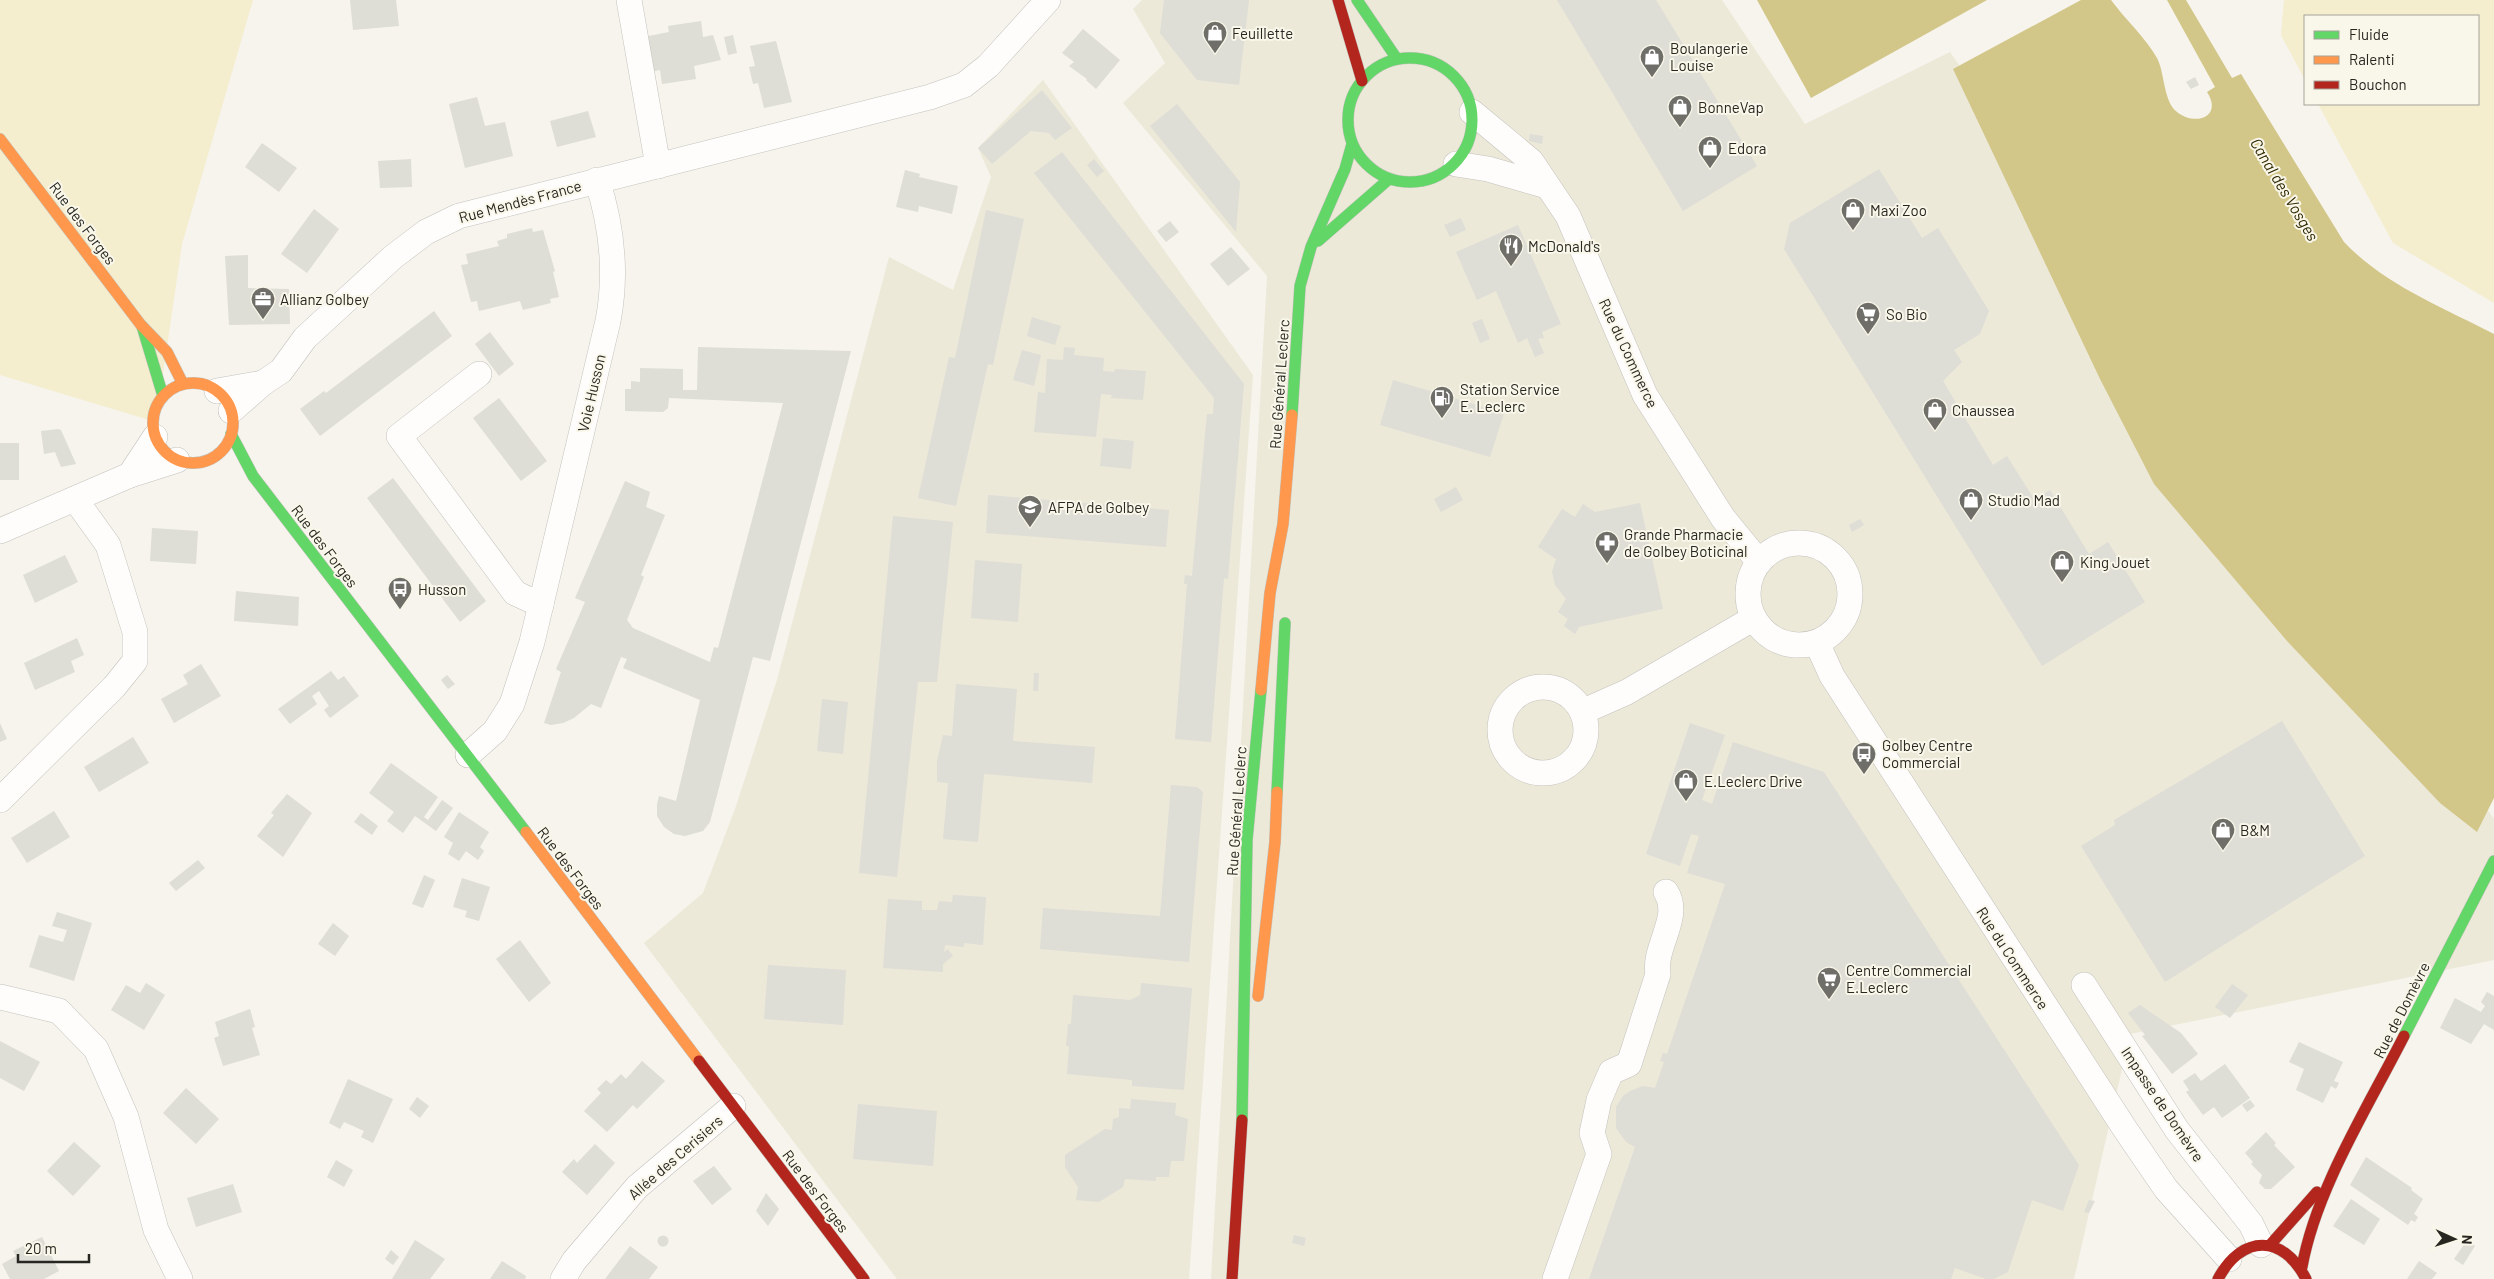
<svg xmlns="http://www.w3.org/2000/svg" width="2494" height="1279" font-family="Barlow,sans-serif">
<rect width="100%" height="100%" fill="#f6f4ec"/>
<g fill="#ece9d9">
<path d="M1142 0H1722L1805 124 1950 52 2494 819V960L2130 1034 2074 1279H1211L1267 276 1123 103 1165 63 1133 9Z"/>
<path d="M1043 80 1253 375 1189 1279H897L644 943 703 893 735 809 777 680 889 257 953 290 991 177 978 148Z"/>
</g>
<g fill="#f4edce">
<path d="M0 0H253L182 244 156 422 0 375Z"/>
<path d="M2284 0H2494V303L2393 243 2318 104H2478V16H2305V80L2281 35Z"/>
</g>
<g fill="#d3c689">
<path d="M1757 0H1987L1811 98Z"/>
<path d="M2081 0H2111C2125 19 2145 37 2157 58 2165 73 2163 101 2177 112 2196 127 2223 116 2207 92L2215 87 2167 0H2186L2232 78 2241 74 2344 242C2385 285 2442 307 2494 334V798L2477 832 2440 803 2287 641 2154 484 2100 379 1953 69Z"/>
</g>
<g fill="#deddd6">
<path d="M350 0H396L399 26 353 30Z"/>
<path d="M1164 0H1249L1239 85 1197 80 1160 33Z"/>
<path d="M1557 0H1656L1757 166 1683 211Z"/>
<path d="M701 21 703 37 713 35 721 60 694 66 696 79 662 84 660 70 650 72 644 37 669 32 668 26Z"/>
<path d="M1083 29 1120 60 1096 89 1086 80 1087 79 1069 66 1074 62 1062 53Z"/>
<path d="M733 35 737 53 728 55 724 37Z"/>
<path d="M776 41 792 102 764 108 758 83 753 84 749 67 755 66 750 46Z"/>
<path d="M2195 77 2199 85 2191 89 2186 82Z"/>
<path d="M1042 90 1072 128 1055 140 1049 133 1031 131 992 164 978 148Z"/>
<path d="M477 97 485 126 505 122 513 156 465 168 449 104Z"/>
<path d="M1177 104 1240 182 1236 232 1150 126Z"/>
<path d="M588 111 596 137 557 147 550 121Z"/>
<path d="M1530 134 1543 136 1542 144 1529 141Z"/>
<path d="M262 143 297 168 279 192 245 167Z"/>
<path d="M1062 152 1244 384 1228 579 1224 578 1211 742 1175 739 1187 584H1184L1185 575 1192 576 1205 435 1207 414H1213L1214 398 1034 173Z"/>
<path d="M411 159 412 187 380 188 378 161Z"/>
<path d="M1094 159 1104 171 1097 177 1087 165Z"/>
<path d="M1879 169 1922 238 1938 228 1989 311 1980 334 1954 350 1962 362 1943 381 1993 465 2007 456 2034 499 2050 490 2089 554 2108 542 2145 602 2042 666 1784 249 1790 223Z"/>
<path d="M905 170 920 174 919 177 958 186 952 214 919 206 918 212 896 207Z"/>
<path d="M314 209 339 229 307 273 281 254Z"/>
<path d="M986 210 1024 219 993 365 988 364 956 506 918 498 949 357 955 358Z"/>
<path d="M1461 218 1466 230 1450 237 1444 225Z"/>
<path d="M1170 221 1179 232 1166 242 1157 231Z"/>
<path d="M1518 225 1561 324 1542 332 1544 338 1538 339 1544 353 1535 357 1527 338 1518 343 1496 291 1477 300 1456 252Z"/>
<path d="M532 228 533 232 543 230 555 271 553 272 559 297 550 299 551 303 523 310 520 301 479 311 477 301 471 302 461 265 468 264 466 254 499 246 497 241 507 238V234Z"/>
<path d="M1231 247 1250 269 1228 286 1210 264Z"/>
<path d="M248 255V288L289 289 290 324 229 325 225 256Z"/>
<path d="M434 311 452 336 320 436 300 409 324 391 326 393Z"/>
<path d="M1032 317 1061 326 1055 345 1027 336Z"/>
<path d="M1482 319 1490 339 1480 343 1472 323Z"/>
<path d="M490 332 514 364 499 376 475 344Z"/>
<path d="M698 347 851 351 770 661 753 657 710 822 703 831 685 836 674 834 664 827 657 816V804L659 796 676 801 700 700 623 668 627 659 621 657 601 708 591 704 574 718 563 723 551 725 544 723 561 672 556 669 585 602 575 598 625 481 650 492 646 507 665 515 641 575 644 577 627 620 633 628 710 662 714 647 718 648 783 403 669 398 668 408 663 412 625 411V389H631V381L640 382V368L683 369V390H697Z"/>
<path d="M1064 347 1075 348 1074 355 1104 358 1103 371 1114 372 1115 369 1146 371 1143 400 1111 398 1112 395 1101 394 1096 437 1034 432 1038 392 1045 393 1047 359 1063 360Z"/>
<path d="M1022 350 1041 355 1034 386 1013 380Z"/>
<path d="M1393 380 1504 413 1490 457 1380 425Z"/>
<path d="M499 398 547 461 521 481 473 418Z"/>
<path d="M58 429 61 430 76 464 61 467 55 452 44 454 41 431Z"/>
<path d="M1103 438 1134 441 1131 469 1100 466Z"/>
<rect x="0" y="443" width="19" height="37"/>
<path d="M393 478 486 601 460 622 367 498Z"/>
<path d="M1456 487 1463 500 1441 512 1434 499Z"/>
<path d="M988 495 1169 510 1166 547 986 533Z"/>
<path d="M1640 503 1663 609 1579 627 1575 634 1564 626 1568 619 1558 612 1566 599 1555 585 1552 572 1556 559 1538 547 1562 509 1575 517 1583 504 1595 512Z"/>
<path d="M893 516 953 522 937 682H918L897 877 859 873Z"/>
<path d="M1860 519 1864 525 1852 532 1849 525Z"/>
<path d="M152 528 198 531 196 564 150 561Z"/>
<path d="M65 555 78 582 35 603 23 575Z"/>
<path d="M975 560 1022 564 1018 622 971 618Z"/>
<path d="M236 591 299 597 298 626 234 621Z"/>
<path d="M77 638 84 655 71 661 75 672 35 690 24 663Z"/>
<path d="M201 664 221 696 174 723 161 699 188 684 183 675Z"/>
<path d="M331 671 338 680 344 676 359 696 330 718 324 710 329 706 319 691 312 696 317 704 290 724 278 709Z"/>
<path d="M1034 673H1039L1038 691H1033Z"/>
<path d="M447 675 455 684 448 689 441 680Z"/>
<path d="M956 684 1017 689 1013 741 1095 747 1092 783 984 774 978 842 943 839 948 783 937 782V761L943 735 952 736Z"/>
<path d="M822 699 848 702 843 754 817 751Z"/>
<path d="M2282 721 2365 856 2165 982 2081 846 2115 825 2114 820Z"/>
<path d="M0 723 7 739 0 742Z"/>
<path d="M1690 723 1725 735 1702 800 1712 804 1733 742 1824 772 2079 1165 2063 1211 2032 1200 2008 1272 1994 1279H1986L1955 1268 1951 1279H1589L1635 1147 1626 1142 1616 1128V1107L1623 1096 1630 1091 1643 1086 1655 1088 1664 1062 1660 1061 1663 1053 1667 1054 1725 884 1687 873 1699 836 1691 834 1680 866 1646 854Z"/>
<path d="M133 737 149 763 99 792 84 767Z"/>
<path d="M391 763 438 797 424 817 428 820 442 800 453 808 436 831 415 816 403 833 387 821 394 812 369 793Z"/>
<path d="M1171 785 1197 787 1203 792 1189 962 1040 949 1043 908 1160 916Z"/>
<path d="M287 794 312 813 283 857 257 836 274 815 271 813Z"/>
<path d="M54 811 70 837 27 863 11 838Z"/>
<path d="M459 812 489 832 480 847 484 851 478 860 466 851 459 861 448 854 453 843 444 837Z"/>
<path d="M361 813 378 826 372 835 354 822Z"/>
<path d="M198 860 205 868 176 891 169 883Z"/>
<path d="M424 875 435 880 423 908 412 904Z"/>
<path d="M462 878 490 887 479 921 465 917 467 911 453 907Z"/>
<path d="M953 895 986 897 983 945 964 943V947L945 945 944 952 948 949 953 956 943 964V972L883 968 888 899 922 901V910H937L939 901 952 902Z"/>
<path d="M57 912 92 923 74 981 29 967 39 935 63 942 67 930 52 926Z"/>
<path d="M333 923 349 936 335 956 318 944Z"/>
<path d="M520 940 551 983 529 1002 496 959Z"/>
<path d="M768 965 846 970 843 1025 764 1019Z"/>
<path d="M146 983 165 995 144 1030 111 1010 126 985 140 993Z"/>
<path d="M1141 983 1192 988 1184 1090 1132 1086V1080L1067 1074 1069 1046H1066L1068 1024H1071L1073 995 1130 1000 1140 995Z"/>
<path d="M2232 984 2248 995 2230 1018 2215 1007Z"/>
<path d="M2487 992 2494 996V1030L2484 1024 2471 1044 2440 1028 2455 998 2481 1012 2485 1006 2481 1002Z"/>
<path d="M2140 1005 2181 1033 2198 1054 2172 1074 2142 1036 2145 1035 2128 1013Z"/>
<path d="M250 1009 255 1027 252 1028 260 1055 223 1066 214 1038 219 1036 215 1022Z"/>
<path d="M0 1041 40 1062 24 1091 0 1078Z"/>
<path d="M2299 1042 2343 1062 2334 1081 2339 1083 2336 1089 2331 1086 2323 1103 2296 1090 2304 1069 2289 1062Z"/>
<path d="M642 1061 665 1081 637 1109 633 1105 607 1132 584 1111 601 1093 597 1089 606 1080 611 1084 621 1074 626 1079Z"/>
<path d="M2225 1064 2250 1098 2222 1118 2214 1107 2203 1115 2186 1092 2189 1090 2183 1081 2195 1073 2201 1081Z"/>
<path d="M348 1079 393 1099 373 1143 361 1137 364 1131 344 1122 340 1129 329 1123Z"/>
<path d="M186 1088 219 1119 196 1144 163 1113Z"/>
<path d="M417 1097 429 1106 420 1118 409 1109Z"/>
<path d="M1131 1099 1176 1103 1175 1115 1188 1119 1184 1161H1171L1169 1177H1156V1181L1125 1179 1123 1187 1099 1202 1076 1200 1078 1187 1065 1167V1155L1105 1129 1112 1130 1113 1119 1119 1117V1108L1130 1109Z"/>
<path d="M2250 1100 2255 1106 2247 1112 2242 1105Z"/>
<path d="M858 1104 937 1111 933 1166 853 1159Z"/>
<path d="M2266 1132 2276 1143 2274 1145 2295 1167 2271 1189H2265L2259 1183 2262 1175 2251 1164 2253 1162 2245 1153Z"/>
<path d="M74 1142 101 1166 73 1196 47 1171Z"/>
<path d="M595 1144 615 1163 587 1195 562 1172 574 1159 577 1163Z"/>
<path d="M2366 1157 2412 1188 2411 1190 2423 1199 2414 1214 2418 1217 2415 1222 2411 1220 2408 1225 2350 1185Z"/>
<path d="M336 1160 353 1170 344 1187 327 1177Z"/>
<path d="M714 1166 732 1189 712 1205 693 1181Z"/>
<path d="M233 1184 242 1212 196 1227 187 1198Z"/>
<path d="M766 1193 779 1209 768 1226 756 1211Z"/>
<path d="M2351 1199 2380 1219 2364 1245 2333 1226Z"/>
<path d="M2089 1200 2095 1201 2089 1213 2084 1212Z"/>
<path d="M1294 1235 1306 1238 1304 1246 1292 1243Z"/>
<circle cx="663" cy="1241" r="5.5"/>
<path d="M42 1237 59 1271 44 1279H10L2 1264 16 1256 13 1251Z"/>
<path d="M415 1240 445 1259 430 1279H392Z"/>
<path d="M2467 1240 2475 1246 2463 1265 2454 1259Z"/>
<path d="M630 1246 658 1267 649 1279H605Z"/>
<path d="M391 1250 399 1257 393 1265 385 1259Z"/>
<path d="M502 1261 526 1276 525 1279H490Z"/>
<path d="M2419 1261 2437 1273 2432 1279H2407Z"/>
</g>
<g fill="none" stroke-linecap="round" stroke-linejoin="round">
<defs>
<g id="street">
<path d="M629 0 658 166"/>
<path d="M1472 112 1531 161 1568 216 1645 395 1723 518 1759 562"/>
<path d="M1456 164 1488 169 1547 186"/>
<path d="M479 374 399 436 515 593 541 605"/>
<path d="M263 383 281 371 305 338 393 257 426 232 459 216 930 97 964 85 988 66 1048 0"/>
<path d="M217 391 263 383 231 411"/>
<path d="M130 475 155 437"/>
<path d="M0 531 130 475 177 460"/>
<circle cx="1799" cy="594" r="51"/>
<path d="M1817 643 1832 676 2125 1129 2166 1189 2229 1259"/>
<circle cx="1543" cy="730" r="43"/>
<path d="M1582 712 1627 692 1754 618"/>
<path d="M468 755 495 731 512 704 532 642 608 321C617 274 612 226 597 180"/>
<path d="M0 800 114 687 135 661V632L108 545 75 499"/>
<path d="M2084 985 2177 1130 2251 1224 2261 1245"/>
<path d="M0 997 59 1011 96 1049 126 1117 156 1230 180 1279"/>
<path d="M563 1279 574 1261 637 1187 733 1106"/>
<path d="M1555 1279 1599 1154 1592 1133 1599 1100 1611 1072 1629 1064 1658 974C1653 947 1682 917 1666 892"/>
</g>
<g id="fast">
<path d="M1357 0 1397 59"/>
<circle cx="1410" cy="120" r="62"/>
<path d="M1318 241 1389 179"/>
<path d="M142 326 163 396"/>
<path d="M1292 415 1300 286 1311 247 1345 169 1352 144"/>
<path d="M231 434 253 476 526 832"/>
<path d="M1277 792 1285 623"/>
<path d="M2404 1036 2494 861"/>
<path d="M1242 1120 1247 840 1261 690"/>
</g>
<g id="slow">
<path d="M0 139 141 325 167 352 183 384"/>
<circle cx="193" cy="423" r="40"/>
<path d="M1261 690 1270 593 1283 524 1292 415"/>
<path d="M526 832 699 1061"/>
<path d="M1258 996 1275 842 1277 792"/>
</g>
<g id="jam">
<path d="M1338 0 1362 81"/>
<path d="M699 1061 864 1279"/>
<path d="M2270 1245 2317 1192"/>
<path d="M2302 1267C2316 1189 2368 1107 2404 1036"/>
<path d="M1232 1279 1242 1120"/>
<path d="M2218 1279C2242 1234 2283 1234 2306 1279"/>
</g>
</defs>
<use href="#street" stroke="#c3c2bc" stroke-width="26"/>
<use href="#fast" stroke="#c3c2bc" stroke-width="12"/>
<use href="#slow" stroke="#c3c2bc" stroke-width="12"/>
<use href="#jam" stroke="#c3c2bc" stroke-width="12"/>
<use href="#street" stroke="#fefdfc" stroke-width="25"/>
<use href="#fast" stroke="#63d668" stroke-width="11"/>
<use href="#slow" stroke="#ff974d" stroke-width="11"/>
<use href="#jam" stroke="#b3261e" stroke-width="11"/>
</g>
<defs>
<symbol id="shop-pin" viewBox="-11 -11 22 30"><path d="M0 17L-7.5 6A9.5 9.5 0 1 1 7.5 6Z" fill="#6f6e68" stroke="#f9f7e9"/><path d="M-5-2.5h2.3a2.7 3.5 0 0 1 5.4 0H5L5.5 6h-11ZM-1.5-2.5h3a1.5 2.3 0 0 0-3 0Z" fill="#fff"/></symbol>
<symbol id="restaurant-pin" viewBox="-11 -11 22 30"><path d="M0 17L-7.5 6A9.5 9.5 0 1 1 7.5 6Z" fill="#6f6e68" stroke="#f9f7e9"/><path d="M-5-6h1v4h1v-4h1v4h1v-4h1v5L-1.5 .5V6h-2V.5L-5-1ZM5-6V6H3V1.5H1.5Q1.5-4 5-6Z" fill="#fff"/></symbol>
<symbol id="office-pin" viewBox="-11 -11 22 30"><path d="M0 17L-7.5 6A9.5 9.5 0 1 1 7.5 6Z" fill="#6f6e68" stroke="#f9f7e9"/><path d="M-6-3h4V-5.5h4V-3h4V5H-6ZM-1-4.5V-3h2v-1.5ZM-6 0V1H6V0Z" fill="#fff"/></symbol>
<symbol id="supermarket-pin" viewBox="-11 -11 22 30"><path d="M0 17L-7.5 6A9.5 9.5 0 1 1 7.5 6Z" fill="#6f6e68" stroke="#f9f7e9"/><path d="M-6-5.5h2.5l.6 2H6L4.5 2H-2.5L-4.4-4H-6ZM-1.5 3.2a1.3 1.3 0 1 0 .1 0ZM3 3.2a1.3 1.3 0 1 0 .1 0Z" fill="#fff"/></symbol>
<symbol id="fuel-pin" viewBox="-11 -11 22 30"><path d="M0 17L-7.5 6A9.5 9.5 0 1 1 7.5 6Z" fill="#6f6e68" stroke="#f9f7e9"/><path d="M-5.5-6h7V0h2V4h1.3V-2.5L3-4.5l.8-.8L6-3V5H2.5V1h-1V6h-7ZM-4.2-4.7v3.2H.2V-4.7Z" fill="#fff"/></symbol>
<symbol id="university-pin" viewBox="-11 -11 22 30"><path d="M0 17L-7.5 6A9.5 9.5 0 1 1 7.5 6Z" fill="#6f6e68" stroke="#f9f7e9"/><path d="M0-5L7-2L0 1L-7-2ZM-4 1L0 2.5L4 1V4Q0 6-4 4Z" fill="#fff"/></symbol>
<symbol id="pharmacy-pin" viewBox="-11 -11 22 30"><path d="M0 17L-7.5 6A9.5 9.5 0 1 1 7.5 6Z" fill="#6f6e68" stroke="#f9f7e9"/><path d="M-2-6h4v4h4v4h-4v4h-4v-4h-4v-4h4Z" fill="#fff"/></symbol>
<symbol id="bus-pin" viewBox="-11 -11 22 30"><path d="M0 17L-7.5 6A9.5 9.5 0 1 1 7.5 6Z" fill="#6f6e68" stroke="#f9f7e9"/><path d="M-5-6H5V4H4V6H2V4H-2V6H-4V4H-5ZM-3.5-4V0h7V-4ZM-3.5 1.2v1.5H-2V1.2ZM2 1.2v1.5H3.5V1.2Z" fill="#fff"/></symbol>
</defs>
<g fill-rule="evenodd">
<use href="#shop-pin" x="1201" y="19" width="28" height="38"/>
<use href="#shop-pin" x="1638" y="43" width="28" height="38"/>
<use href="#shop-pin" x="1666" y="93" width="28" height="38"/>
<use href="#shop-pin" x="1696" y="134" width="28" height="38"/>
<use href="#shop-pin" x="1839" y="196" width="28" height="38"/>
<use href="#restaurant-pin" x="1497" y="232" width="28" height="38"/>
<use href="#office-pin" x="249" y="285" width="28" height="38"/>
<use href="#supermarket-pin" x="1854" y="300" width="28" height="38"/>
<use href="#fuel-pin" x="1428" y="384" width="28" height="38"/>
<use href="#shop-pin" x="1921" y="396" width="28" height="38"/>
<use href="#shop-pin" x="1957" y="486" width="28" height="38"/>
<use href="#university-pin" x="1016" y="493" width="28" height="38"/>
<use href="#pharmacy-pin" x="1593" y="529" width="28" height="38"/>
<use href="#shop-pin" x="2048" y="548" width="28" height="38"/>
<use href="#bus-pin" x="386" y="575" width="28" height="38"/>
<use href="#bus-pin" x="1850" y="740" width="28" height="38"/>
<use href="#shop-pin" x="1672" y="767" width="28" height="38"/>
<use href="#shop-pin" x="2209" y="816" width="28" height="38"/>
<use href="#supermarket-pin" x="1815" y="965" width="28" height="38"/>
</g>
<g text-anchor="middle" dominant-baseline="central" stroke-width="4" stroke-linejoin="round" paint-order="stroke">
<g font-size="15" fill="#272621" stroke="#f9f7e9" text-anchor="start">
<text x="1232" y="33">Feuillette</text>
<text x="1670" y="48">Boulangerie<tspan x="1670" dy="17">Louise</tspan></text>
<text x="1698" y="107">BonneVap</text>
<text x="1728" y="148">Edora</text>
<text x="1870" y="210">Maxi Zoo</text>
<text x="1528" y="246">McDonald's</text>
<text x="280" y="299">Allianz Golbey</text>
<text x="1886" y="314">So Bio</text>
<text x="1460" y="389">Station Service<tspan x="1460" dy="17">E. Leclerc</tspan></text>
<text x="1952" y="410">Chaussea</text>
<text x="1988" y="500">Studio Mad</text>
<text x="1048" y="507">AFPA de Golbey</text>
<text x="1624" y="534">Grande Pharmacie<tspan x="1624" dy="17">de Golbey Boticinal</tspan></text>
<text x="2080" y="562">King Jouet</text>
<text x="418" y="589">Husson</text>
<text x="1882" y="745">Golbey Centre<tspan x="1882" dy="17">Commercial</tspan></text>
<text x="1704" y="781">E.Leclerc Drive</text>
<text x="2240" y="830">B&amp;M</text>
<text x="1846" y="970">Centre Commercial<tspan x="1846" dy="17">E.Leclerc</tspan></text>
</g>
<g font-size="15" fill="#272621" stroke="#f9f7e9">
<text transform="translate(520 201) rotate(-15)">Rue Mendès France</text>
<text transform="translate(83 223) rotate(53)">Rue des Forges</text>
<text transform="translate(1629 353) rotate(65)">Rue du Commerce</text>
<text transform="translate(1279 384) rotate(-86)">Rue Général Leclerc</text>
<text transform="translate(591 393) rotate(-77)">Voie Husson</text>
<text transform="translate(325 546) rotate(53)">Rue des Forges</text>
<text transform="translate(1236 811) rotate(-86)">Rue Général Leclerc</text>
<text transform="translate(571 868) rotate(53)">Rue des Forges</text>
<text transform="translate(2013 958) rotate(57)">Rue du Commerce</text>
<text transform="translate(2401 1010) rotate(-63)">Rue de Domèvre</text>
<text transform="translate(2163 1104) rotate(56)">Impasse de Domèvre</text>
<text transform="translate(675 1157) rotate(-41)">Allée des Cerisiers</text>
<text transform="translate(816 1191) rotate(53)">Rue des Forges</text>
</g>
<g font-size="16" font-style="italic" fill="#312903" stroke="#f9f7e9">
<text transform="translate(2285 189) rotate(59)">Canal des Vosges</text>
</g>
</g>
<rect x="2304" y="15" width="175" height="90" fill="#f9f7e9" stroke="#a5a399"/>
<rect x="2314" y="31" width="25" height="8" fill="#63d668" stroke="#a5a399"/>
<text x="2349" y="40" font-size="15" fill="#272621">Fluide</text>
<rect x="2314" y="56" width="25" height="8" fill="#ff974d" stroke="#a5a399"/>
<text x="2349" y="65" font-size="15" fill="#272621">Ralenti</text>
<rect x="2314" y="81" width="25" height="8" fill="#b3261e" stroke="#a5a399"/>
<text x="2349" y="90" font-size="15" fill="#272621">Bouchon</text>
<g transform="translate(2454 1239) rotate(93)" stroke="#f9f7e9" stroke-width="4" paint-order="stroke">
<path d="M0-4L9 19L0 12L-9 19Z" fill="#272621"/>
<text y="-8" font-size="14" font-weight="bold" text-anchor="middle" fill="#272621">N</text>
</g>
<path d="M18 1254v8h71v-8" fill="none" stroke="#272621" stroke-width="2.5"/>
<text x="25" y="1254" font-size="15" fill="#272621" stroke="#f9f7e9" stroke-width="4" paint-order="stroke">20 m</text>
</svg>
